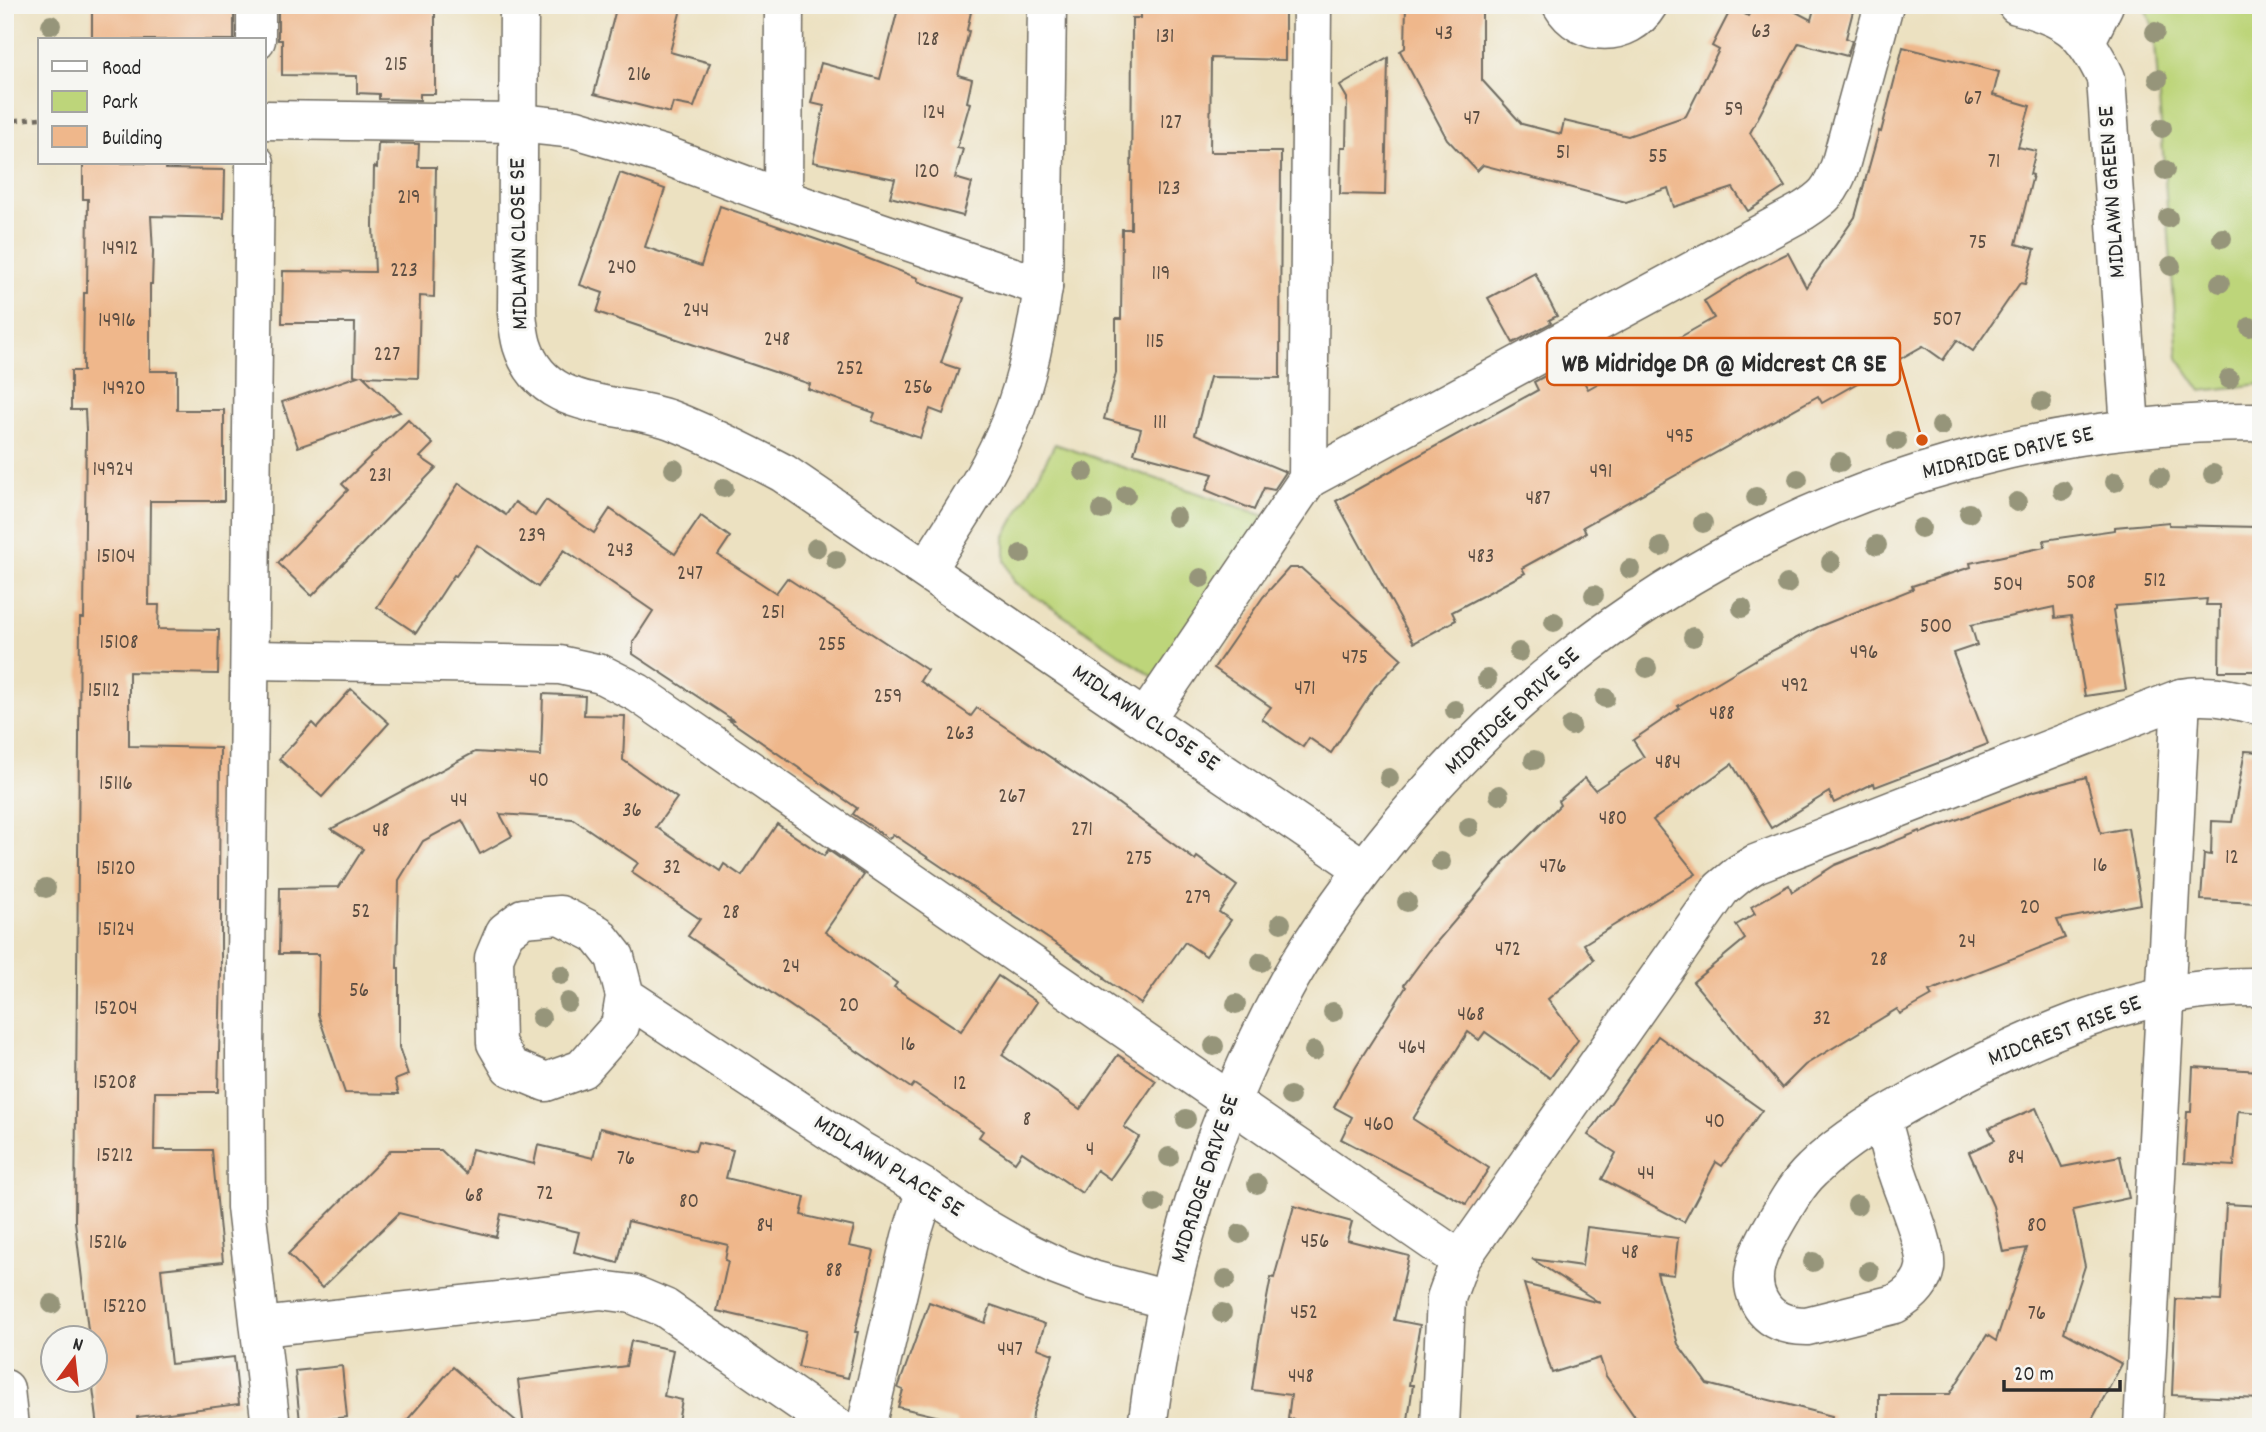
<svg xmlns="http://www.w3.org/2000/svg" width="2266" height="1432" font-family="Dekko,sans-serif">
<rect width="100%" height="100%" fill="#f6f6f2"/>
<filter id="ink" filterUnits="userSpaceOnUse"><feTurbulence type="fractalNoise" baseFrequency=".0143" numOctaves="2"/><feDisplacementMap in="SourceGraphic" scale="14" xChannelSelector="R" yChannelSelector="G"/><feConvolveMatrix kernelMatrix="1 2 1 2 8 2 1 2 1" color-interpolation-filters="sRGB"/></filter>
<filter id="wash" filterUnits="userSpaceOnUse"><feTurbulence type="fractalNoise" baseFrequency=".00686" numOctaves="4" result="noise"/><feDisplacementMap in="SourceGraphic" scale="28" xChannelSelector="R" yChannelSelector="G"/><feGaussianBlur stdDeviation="1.57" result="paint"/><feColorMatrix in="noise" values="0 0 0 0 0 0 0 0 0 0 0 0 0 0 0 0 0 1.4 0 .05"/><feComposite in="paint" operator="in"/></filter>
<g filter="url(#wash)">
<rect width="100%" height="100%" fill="#ece1c1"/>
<g fill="#bdd57a" stroke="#748052" stroke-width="2">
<path d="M2145 5H2261V384L2201 391 2178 358 2154 30Z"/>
<path d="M1055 444 1265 516 1158 680 1014 582 1005 561V536Z"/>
</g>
<g id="blocks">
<g fill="#efb78b">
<rect x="92" y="5" width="142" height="35"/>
<path d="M278 5H435V94H420V100L379 99V94L357 93V76L282 75V40H278Z"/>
<path d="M617 5H682L670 52 710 63 694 107 673 103 670 113 594 94Z"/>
<path d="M899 5H945L971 12 967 30 969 31 958 75 972 79 967 102 970 103 957 148 963 149 955 178 972 183 963 216 890 197 895 179 813 162 824 106 811 103 821 63 880 79Z"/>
<path d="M1140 5H1285V60L1211 58 1210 152H1281L1280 378 1210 377 1195 434 1286 472 1274 490 1264 488 1254 510 1206 490 1213 474 1134 453 1141 429 1104 419 1116 373V319H1121L1122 229H1131L1132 18H1140Z"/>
<path d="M1406 5H1482V80L1522 124 1561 134 1564 121 1628 136 1686 116 1719 50 1712 46 1732 7 1748 16 1754 5H1783L1811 20 1815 5H1832L1853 11 1846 38 1852 41 1847 56 1799 43 1779 80H1778L1750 133 1785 187 1748 211 1733 188 1674 207 1668 188 1626 202 1483 165 1477 171 1447 139 1400 51 1405 48Z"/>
<path d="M1903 47 1999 72 1993 95 2030 106 2018 147 2036 151 2030 174 2033 175 2016 244 2035 249 2025 284 2020 283 1973 351 1957 340 1943 360 1923 346 1822 403 1818 396 1583 527 1586 533 1522 568 1525 573 1452 612 1456 620 1414 643 1336 501 1538 390 1534 382 1572 361 1588 389 1714 318 1704 301 1749 273 1788 253 1806 287 1855 217 1879 131 1881 132Z"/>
<path d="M1388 58 1385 195 1340 194 1341 147H1346L1347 98 1340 86Z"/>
<path d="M378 143 419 144 418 167H436L434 297 420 296 418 378 363 376 400 412 298 447 282 402 358 376 354 375 355 323H282L283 271 375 272 373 226 374 167 377 168Z"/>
<path d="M83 163H166V169L225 170 224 218 151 216 153 252 152 284H150V371H177V410H224V501H150L149 605H159L158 629 219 630 218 674 129 672V746L220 748 219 899H221V974L218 1092H155L154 1150H212L223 1262 161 1269 171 1364 234 1357 239 1404 137 1417 138 1427H98L92 1380H94V1338H89L75 1221 80 618H84L86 430 85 410H71V371H83L84 293H87L88 199H83Z"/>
<path d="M620 173 665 189 645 247 701 266 720 206 841 248 918 278 917 281 964 298 941 363 959 369 943 414 930 409 920 438 872 421 875 413 808 389 810 384 597 312 603 293 580 285Z"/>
<path d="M1535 273 1557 316 1549 320 1551 323 1513 343 1488 298Z"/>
<path d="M408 420 433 444 420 457 436 468 312 596 278 563 348 490 342 484Z"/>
<path d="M459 483 506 515 515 502 535 516 546 500 594 533 610 509 675 554 701 516 730 537 718 555 776 593 787 578 927 670 920 681 971 716 977 708 1108 796 1195 860 1197 857 1237 886 1219 912 1231 920 1206 956 1185 942 1141 1004 1104 979 1105 977 893 834 889 839 853 814 857 808 729 720H733L633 654V642L653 611 564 550 538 587 477 545 456 576 454 575 416 633 377 607Z"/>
<path d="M2169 522V525L2258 527 2257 556H2261V671H2219L2220 605H2206L2207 599 2115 606V609L2113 610 2126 690 2085 696 2071 616 2055 618 2054 607 1971 625 1977 645 1953 653 1988 744 1875 787 1874 783 1834 803 1829 792 1771 828 1732 764 1653 820 1696 874 1584 944 1594 960 1548 999 1578 1040 1550 1078 1485 1032 1479 1040 1468 1032 1413 1119 1489 1168 1466 1204 1341 1139 1352 1117 1334 1107 1356 1066 1406 987 1404 985 1429 951 1503 864 1502 863 1560 805 1558 801 1585 778 1595 790 1644 757 1633 740 1680 708 1678 706 1760 657 1818 627 1913 589 1912 586 1971 567 1970 563 2045 547 2044 540 2115 530V527Z"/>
<path d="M1289 568H1301L1402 659 1375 687 1331 753 1309 738 1303 747 1262 719 1271 707 1214 668 1263 597Z"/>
<path d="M351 689 389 723 322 797 279 759 312 723 317 728Z"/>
<path d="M543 694 585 696 584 715 625 716 623 760 677 798 656 827 720 871 724 864 742 876 777 824 824 856 828 850 864 875 825 932 897 983 894 987 961 1031 998 976 1037 1002 1002 1055 1080 1109 1118 1055 1156 1081 1124 1127 1139 1137 1110 1179 1097 1170 1082 1193 1022 1152 1015 1162 979 1137 983 1131 914 1084 911 1088 688 936 700 919 631 872 638 863 573 819 500 814 512 836 480 854 462 820 423 841 399 880 397 968H399V1047L408 1075 395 1080 399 1094 345 1093 318 1014 319 954H279L280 888 339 887 363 849 331 829 475 752 541 756Z"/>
<path d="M2245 751 2261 752V865L2257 864 2255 903 2201 900 2204 854 2211 855 2212 821 2232 822Z"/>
<path d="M2086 777 2101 833 2128 828 2141 904 2057 920 2065 938 1929 991 1932 996 1900 1014 1897 1009 1805 1065 1782 1088 1693 982 1745 939 1736 925 1755 914 1751 907 1789 885 1792 892 1835 865 1920 831 1921 833 2031 792Z"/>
<path d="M1658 1036 1762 1110 1722 1166 1716 1162 1684 1222 1602 1179 1616 1153 1588 1135Z"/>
<path d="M2193 1067 2261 1071V1113L2238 1111 2234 1166 2184 1163 2187 1112H2191Z"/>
<path d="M2036 1108 2062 1167 2120 1156 2129 1198 2073 1210 2085 1266 2064 1332 2122 1364 2088 1427H1879V1394H1950L1987 1335 1996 1341 2027 1248 2003 1252 1993 1206 1969 1152 1995 1140 1989 1128Z"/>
<path d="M600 1128 695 1151 698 1142 733 1150 726 1178 805 1197 801 1215 854 1227 849 1246 874 1251 855 1332H858L848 1378 798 1367 806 1331 717 1311 728 1261 725 1260 728 1245 628 1221 618 1263 574 1252 579 1232 501 1214 496 1237 399 1213 322 1288 288 1254 391 1150H441L466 1174 472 1149 534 1164 538 1145 593 1158Z"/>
<path d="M2226 1204 2261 1206V1399L2172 1395 2176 1299 2221 1301Z"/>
<path d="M1294 1206 1352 1222 1347 1240 1409 1256 1394 1320 1420 1325 1409 1385H1413L1407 1427H1389L1342 1421 1341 1426 1288 1419 1291 1395 1252 1390 1259 1340 1271 1277 1274 1278Z"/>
<path d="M1587 1227 1678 1238 1674 1275 1657 1273 1678 1344 1707 1384 1832 1416 1830 1427H1642L1606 1376 1600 1358 1552 1373 1524 1284 1600 1303 1532 1259 1582 1266Z"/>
<path d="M929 1302 985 1323 991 1305 1045 1324 1037 1348 1053 1354 1033 1413 1032 1427H957V1421L898 1407 903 1390 898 1388Z"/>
<path d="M631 1341 673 1350 664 1396 682 1400 677 1427H524L518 1380 626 1366Z"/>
<path d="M342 1366 347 1417 300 1422 295 1371Z"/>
<path d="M453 1367 523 1427H401Z"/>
</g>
</g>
</g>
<g filter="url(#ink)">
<use href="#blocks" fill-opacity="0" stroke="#6f6b60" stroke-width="2"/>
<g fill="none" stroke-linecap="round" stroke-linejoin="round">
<defs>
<g id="minor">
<path d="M519 5 517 313C518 323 519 335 522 345 543 413 617 400 671 420 710 435 747 454 783 473L1364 869"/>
<path d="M1562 5C1581 38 1628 38 1648 5"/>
<path d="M2017 5C2068 18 2083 30 2106 78L2130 428"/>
<path d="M256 40V5"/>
<path d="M2086 41 2104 5"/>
<path d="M264 120 519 123 576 129 664 155 783 199 1043 287"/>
<path d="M255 163 245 1052 246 1207 271 1427"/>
<path d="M783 199 784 5"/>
<path d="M1308 479 1803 211C1825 197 1831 191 1840 166L1884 5"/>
<path d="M926 570C953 527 982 485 1003 439 1024 394 1036 337 1043 287L1047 5"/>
<path d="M251 660 560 665 601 674 638 693 1460 1260"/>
<path d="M1146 718 1308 479 1312 5"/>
<path d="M625 996 620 1026 582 1069 546 1082 510 1067 496 1043 494 958 505 932 523 918 560 915 597 934 615 957 625 996 859 1150 926 1189 974 1222 1021 1249 1056 1266 1093 1280 1168 1300"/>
<path d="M1881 1118C1887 1137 1891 1156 1898 1175 1905 1197 1928 1248 1925 1268 1922 1285 1909 1296 1895 1304L1807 1326C1787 1326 1769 1321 1759 1301 1746 1276 1760 1249 1773 1227 1784 1208 1796 1185 1812 1170 1844 1138 1886 1115 1926 1093 2028 1037 2142 984 2261 987"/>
<path d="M261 1327 600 1290 632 1294 665 1308 837 1427"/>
<path d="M5 1389 9 1427"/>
<path d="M866 1427 911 1237 926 1189"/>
<path d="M1147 1427C1166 1273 1208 1132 1281 995 1309 942 1346 892 1383 845 1598 574 1915 421 2261 422"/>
<path d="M1440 1427 1446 1298 1460 1260 1721 889 1739 874 1755 864 2181 698C2209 692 2234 700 2261 706"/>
<path d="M2143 1427 2181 698"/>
</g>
</defs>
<use href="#minor" stroke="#6f6b60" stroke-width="41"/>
<path stroke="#6f6b60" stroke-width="4.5" stroke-dasharray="5 5" stroke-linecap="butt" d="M5 121 40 118"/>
<use href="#minor" stroke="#fff" stroke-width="38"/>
</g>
<g fill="#96957a">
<circle cx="51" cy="25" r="10"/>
<circle cx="2155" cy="32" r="10"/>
<circle cx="2158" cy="79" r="10"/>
<circle cx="2162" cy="128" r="10"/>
<circle cx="2165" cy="170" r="10"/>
<circle cx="2168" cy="218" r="10"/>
<circle cx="2222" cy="238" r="10"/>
<circle cx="2171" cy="266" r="10"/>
<circle cx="2220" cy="283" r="10"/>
<circle cx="2250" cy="327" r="10"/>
<circle cx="2229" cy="379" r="10"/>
<circle cx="2042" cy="402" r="10"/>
<circle cx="1941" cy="426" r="10"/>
<circle cx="1897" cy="441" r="10"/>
<circle cx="1840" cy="462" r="10"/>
<circle cx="674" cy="469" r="10"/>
<circle cx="1084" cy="472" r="10"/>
<circle cx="2213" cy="474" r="10"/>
<circle cx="2160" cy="477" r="10"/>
<circle cx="1798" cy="479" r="10"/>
<circle cx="2115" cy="482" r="10"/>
<circle cx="724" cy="488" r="10"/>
<circle cx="2063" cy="491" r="10"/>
<circle cx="1126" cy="495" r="10"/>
<circle cx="1756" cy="497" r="10"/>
<circle cx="2017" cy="502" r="10"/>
<circle cx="1102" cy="510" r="10"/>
<circle cx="1969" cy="513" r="10"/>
<circle cx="1176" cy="517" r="10"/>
<circle cx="1703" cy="523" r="10"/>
<circle cx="1921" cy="528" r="10"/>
<circle cx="1877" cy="545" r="10"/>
<circle cx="1661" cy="547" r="10"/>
<circle cx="816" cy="548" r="10"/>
<circle cx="1021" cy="554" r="10"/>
<circle cx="836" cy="560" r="10"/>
<circle cx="1831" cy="562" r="10"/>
<circle cx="1630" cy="569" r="10"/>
<circle cx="1201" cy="578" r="10"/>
<circle cx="1787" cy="584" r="10"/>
<circle cx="1594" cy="595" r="10"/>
<circle cx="1742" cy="608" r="10"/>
<circle cx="1554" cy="622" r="10"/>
<circle cx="1693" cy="637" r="10"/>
<circle cx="1519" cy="652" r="10"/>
<circle cx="1647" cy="668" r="10"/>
<circle cx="1487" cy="679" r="10"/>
<circle cx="1605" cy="698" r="10"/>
<circle cx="1455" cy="710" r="10"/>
<circle cx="1571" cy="726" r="10"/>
<circle cx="1534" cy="760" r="10"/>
<circle cx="1389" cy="778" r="10"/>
<circle cx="1499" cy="795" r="10"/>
<circle cx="1469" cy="827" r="10"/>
<circle cx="1441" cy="862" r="10"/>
<circle cx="46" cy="888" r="10"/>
<circle cx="1407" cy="902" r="10"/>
<circle cx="1281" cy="923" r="10"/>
<circle cx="1261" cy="962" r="10"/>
<circle cx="561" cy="975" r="10"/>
<circle cx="568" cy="1002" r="10"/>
<circle cx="1236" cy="1004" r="10"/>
<circle cx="1333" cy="1012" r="10"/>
<circle cx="541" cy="1018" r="10"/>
<circle cx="1214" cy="1046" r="10"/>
<circle cx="1314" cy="1051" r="10"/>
<circle cx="1290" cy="1096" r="10"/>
<circle cx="1186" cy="1119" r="10"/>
<circle cx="1169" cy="1157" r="10"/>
<circle cx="1257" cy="1184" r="10"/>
<circle cx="1155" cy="1203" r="10"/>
<circle cx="1857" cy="1205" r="10"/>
<circle cx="1240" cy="1234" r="10"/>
<circle cx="1813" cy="1262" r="10"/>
<circle cx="1869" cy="1271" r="10"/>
<circle cx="1226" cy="1279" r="10"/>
<circle cx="52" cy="1304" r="10"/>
<circle cx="1222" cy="1313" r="10"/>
</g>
</g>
<g text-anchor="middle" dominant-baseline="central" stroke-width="6" stroke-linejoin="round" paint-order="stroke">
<g font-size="21" fill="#5c4e43">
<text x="1761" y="33">63</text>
<text x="1444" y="35">43</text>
<text x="1165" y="38">131</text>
<text x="928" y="41">128</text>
<text x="396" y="66">215</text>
<text x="639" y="76">216</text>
<text x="1973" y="100">67</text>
<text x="1734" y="111">59</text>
<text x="934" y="114">124</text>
<text x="1472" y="120">47</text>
<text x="1171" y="124">127</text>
<text x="1563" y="154">51</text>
<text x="1658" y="158">55</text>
<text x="1994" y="163">71</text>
<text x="927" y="173">120</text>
<text x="1169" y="190">123</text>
<text x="409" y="199">219</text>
<text x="1978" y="244">75</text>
<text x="120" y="250">14912</text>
<text x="622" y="269">240</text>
<text x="404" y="272">223</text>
<text x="1161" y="275">119</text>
<text x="696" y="312">244</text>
<text x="1947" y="321">507</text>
<text x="117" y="322">14916</text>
<text x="777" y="341">248</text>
<text x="1155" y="343">115</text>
<text x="387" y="356">227</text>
<text x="850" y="370">252</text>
<text x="918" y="389">256</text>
<text x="124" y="390">14920</text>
<text x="1160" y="424">111</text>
<text x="1680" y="438">495</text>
<text x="113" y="471">14924</text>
<text x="1601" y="473">491</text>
<text x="380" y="477">231</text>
<text x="1538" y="500">487</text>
<text x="532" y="537">239</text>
<text x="620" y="552">243</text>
<text x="116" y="558">15104</text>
<text x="1481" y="558">483</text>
<text x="690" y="575">247</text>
<text x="2155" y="582">512</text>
<text x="2081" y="584">508</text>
<text x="2008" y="586">504</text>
<text x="773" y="614">251</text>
<text x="1936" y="628">500</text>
<text x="119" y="644">15108</text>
<text x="832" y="646">255</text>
<text x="1864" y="654">496</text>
<text x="1355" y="659">475</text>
<text x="1795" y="687">492</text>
<text x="1305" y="690">471</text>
<text x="104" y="692">15112</text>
<text x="888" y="698">259</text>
<text x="1722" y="715">488</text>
<text x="960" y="735">263</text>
<text x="1668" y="764">484</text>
<text x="539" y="782">40</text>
<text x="116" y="785">15116</text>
<text x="1012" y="798">267</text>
<text x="459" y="802">44</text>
<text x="632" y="812">36</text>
<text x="1613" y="820">480</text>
<text x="1082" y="831">271</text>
<text x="381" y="832">48</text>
<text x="2232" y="859">12</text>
<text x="1139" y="860">275</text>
<text x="2100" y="867">16</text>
<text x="1553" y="868">476</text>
<text x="672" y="869">32</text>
<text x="116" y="870">15120</text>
<text x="1198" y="899">279</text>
<text x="2030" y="909">20</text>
<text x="361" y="913">52</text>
<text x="731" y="914">28</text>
<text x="116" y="931">15124</text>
<text x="1967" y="943">24</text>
<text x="1508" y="951">472</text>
<text x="1879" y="961">28</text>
<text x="791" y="968">24</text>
<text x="359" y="992">56</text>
<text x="849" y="1007">20</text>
<text x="116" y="1010">15204</text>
<text x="1471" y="1016">468</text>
<text x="1822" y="1020">32</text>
<text x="908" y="1046">16</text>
<text x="1412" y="1049">464</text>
<text x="115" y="1084">15208</text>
<text x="960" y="1085">12</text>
<text x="1027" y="1121">8</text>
<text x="1715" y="1123">40</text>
<text x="1379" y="1126">460</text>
<text x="1090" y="1151">4</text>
<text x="115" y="1157">15212</text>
<text x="2016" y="1159">84</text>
<text x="626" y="1160">76</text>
<text x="1646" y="1175">44</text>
<text x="545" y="1195">72</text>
<text x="474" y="1197">68</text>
<text x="689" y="1203">80</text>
<text x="765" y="1227">84</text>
<text x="2037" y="1227">80</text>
<text x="1315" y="1243">456</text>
<text x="108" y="1244">15216</text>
<text x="1630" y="1254">48</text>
<text x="834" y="1272">88</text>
<text x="125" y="1308">15220</text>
<text x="1304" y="1314">452</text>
<text x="2037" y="1315">76</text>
<text x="1010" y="1351">447</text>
<text x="1301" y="1378">448</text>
</g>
<g font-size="24" fill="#2b2b2b" stroke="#f6f6f2">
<text transform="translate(2113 192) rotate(-94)">MIDLAWN GREEN SE</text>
<text transform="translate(520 244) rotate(-91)">MIDLAWN CLOSE SE</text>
<text transform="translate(2008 454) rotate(-13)">MIDRIDGE DRIVE SE</text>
<text transform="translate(1513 712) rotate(-43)">MIDRIDGE DRIVE SE</text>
<text transform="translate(1145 719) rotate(34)">MIDLAWN CLOSE SE</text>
<text transform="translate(2065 1032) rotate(-21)">MIDCREST RISE SE</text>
<text transform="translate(888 1167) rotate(32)">MIDLAWN PLACE SE</text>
<text transform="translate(1206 1179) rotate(-72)">MIDRIDGE DRIVE SE</text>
</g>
</g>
<path fill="none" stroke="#d5540f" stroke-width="2.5" d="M1922 440L1900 362"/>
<circle fill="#d5540f" stroke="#f6f6f2" stroke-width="2.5" cx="1922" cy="440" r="7"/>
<rect fill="#f6f6f2" stroke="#d5540f" stroke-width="2.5" x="1547" y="338" width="353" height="47" rx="7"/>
<g font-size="26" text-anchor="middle" font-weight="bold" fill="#2b2b2b">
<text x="1724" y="371">WB Midridge DR @ Midcrest CR SE</text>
</g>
<rect width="2266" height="1432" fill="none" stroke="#f6f6f2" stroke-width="28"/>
<rect x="38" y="38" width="228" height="126" fill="#f6f6f2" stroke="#a5a5a2" stroke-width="2"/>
<rect x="52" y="61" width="35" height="10" fill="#ffffff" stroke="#a5a5a2" stroke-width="2"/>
<text x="102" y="74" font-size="21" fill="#2b2b2b">Road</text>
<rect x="52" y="91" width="35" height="21" fill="#bdd57a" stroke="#a5a5a2" stroke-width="2"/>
<text x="102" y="108" font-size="21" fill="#2b2b2b">Park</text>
<rect x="52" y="126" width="35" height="21" fill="#efb78b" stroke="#a5a5a2" stroke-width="2"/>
<text x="102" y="144" font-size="21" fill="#2b2b2b">Building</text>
<g transform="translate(74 1359) rotate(15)"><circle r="33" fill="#f6f6f2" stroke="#a5a5a2" stroke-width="2"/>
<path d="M0-5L12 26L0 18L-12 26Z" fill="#c8321e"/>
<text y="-10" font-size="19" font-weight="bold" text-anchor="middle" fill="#2b2b2b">N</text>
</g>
<path d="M2004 1380v10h116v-10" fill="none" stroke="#2b2b2b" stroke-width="3.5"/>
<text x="2014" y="1380" font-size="21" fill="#2b2b2b" stroke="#f6f6f2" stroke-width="5" paint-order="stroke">20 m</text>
</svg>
